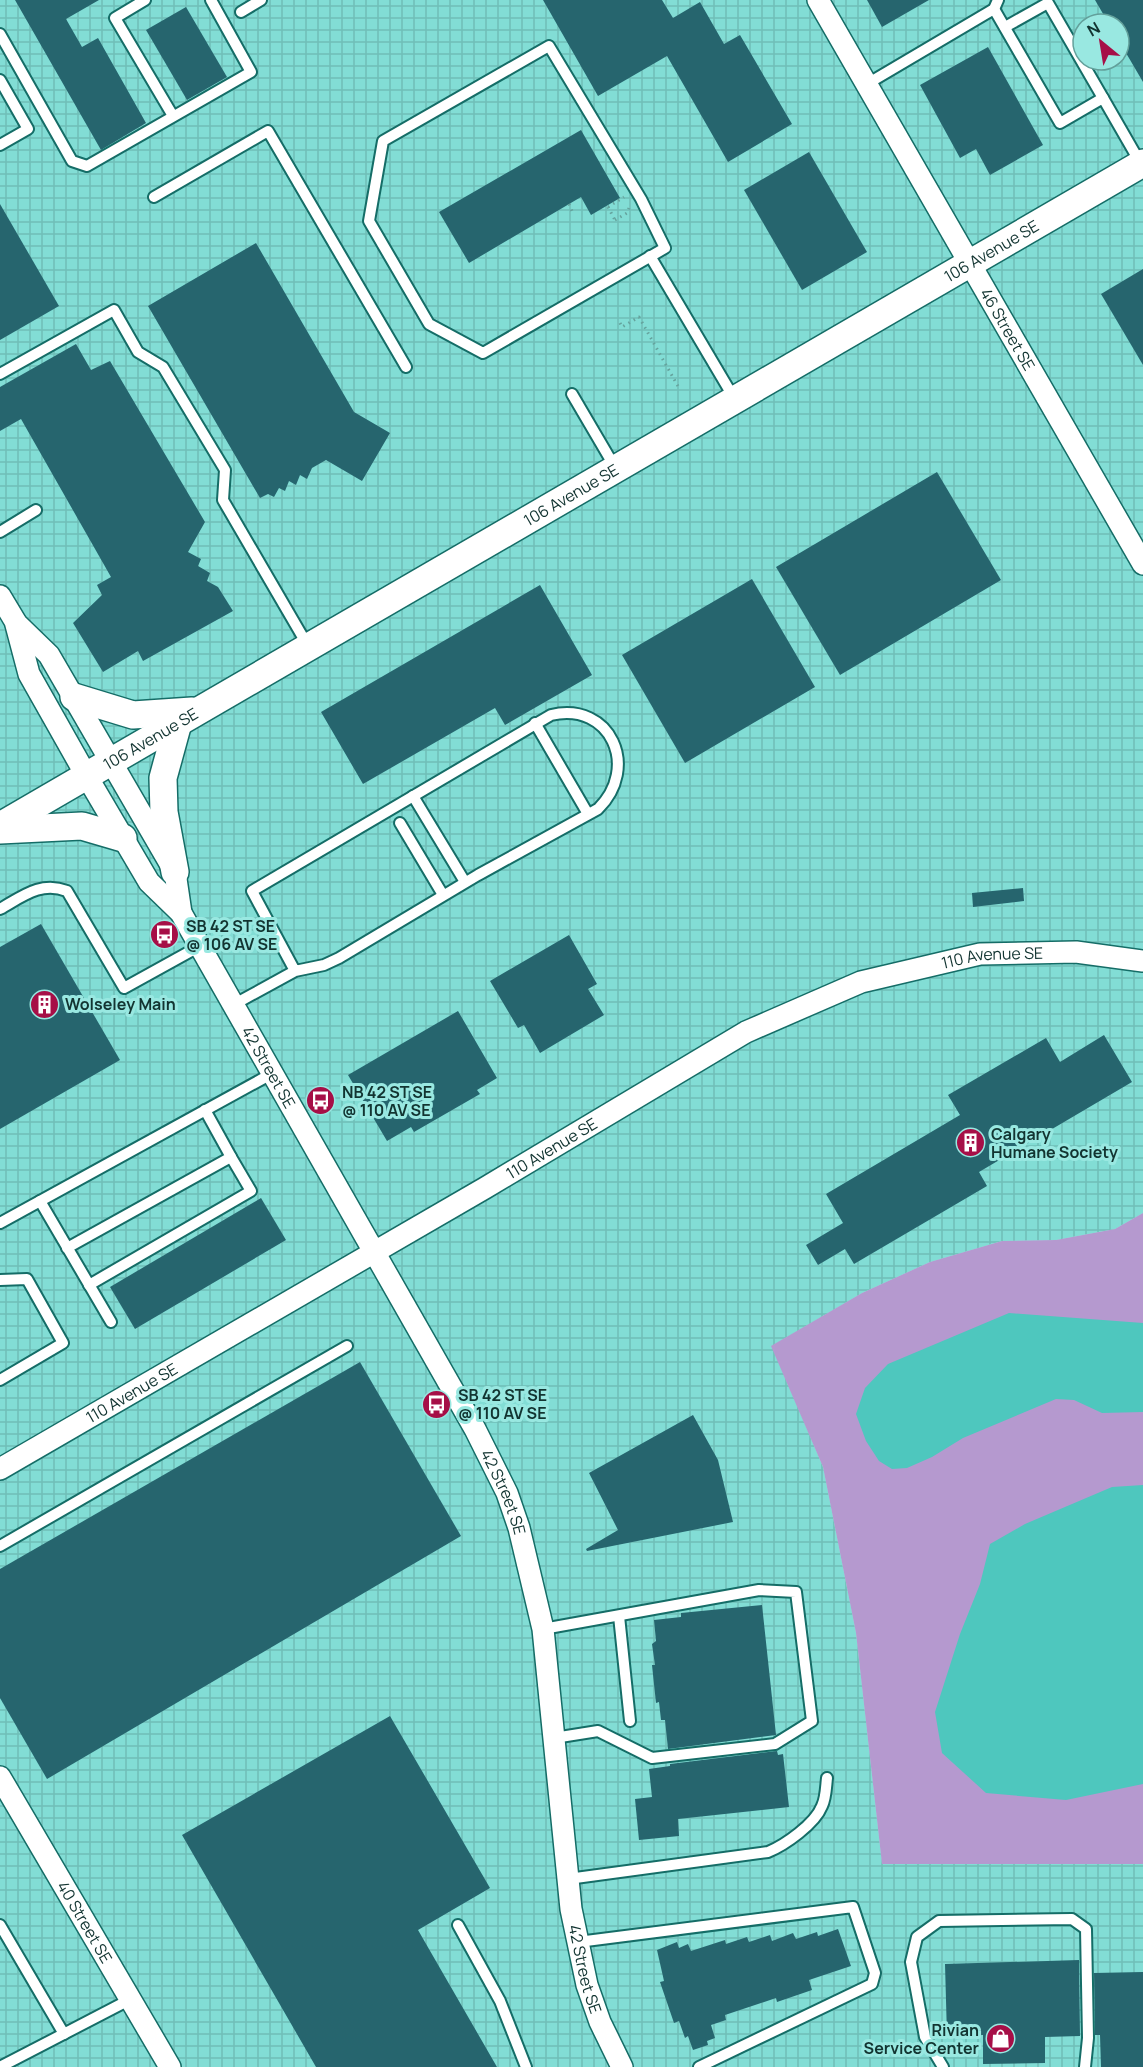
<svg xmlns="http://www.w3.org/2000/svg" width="1143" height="2067" font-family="Manrope,sans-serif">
<defs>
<pattern id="industrial-grid" width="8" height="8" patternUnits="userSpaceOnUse" patternTransform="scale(1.5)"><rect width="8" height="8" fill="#82ddd5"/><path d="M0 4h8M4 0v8" fill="none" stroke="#6fbeb7"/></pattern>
</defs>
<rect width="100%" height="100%" fill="#99e8e1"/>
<path fill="url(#industrial-grid)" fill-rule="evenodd" d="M0 0H1143V1213L1115 1229 1056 1240 1002 1241 930 1262 862 1293 772 1346 823 1467 856 1633 882 1864H1143V2067H0ZM1083 24H1119V60H1083Z"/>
<path fill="#b599cf" d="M1143 1213V1864H882L856 1633 823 1467 771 1346 862 1293 930 1262 1002 1241 1056 1240 1115 1229Z"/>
<g fill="#4ec7be">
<path d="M1009 1313 1143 1323V1412L1102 1413 1074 1400 1056 1399 963 1438 932 1457 907 1468 892 1469 879 1461 866 1441 856 1414 865 1388 888 1364Z"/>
<path d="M1143 1485V1784L1066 1800 986 1793 942 1753 935 1712 960 1634 980 1584 990 1544 1025 1524 1112 1487Z"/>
</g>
<g fill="#26656e">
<path d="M15 0H99L66 19 82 47 98 38 146 123 101 150Z"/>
<path d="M543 0H662L673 18 700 2 724 44 740 35 792 124 728 162 667 56 598 96Z"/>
<path d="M867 0H929L882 27Z"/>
<path d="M1095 0H1143V82L1119 41V24H1109Z"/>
<path d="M186 7 227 77 187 100 146 30Z"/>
<path d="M988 47 1043 145 990 175 976 149 960 158 920 85Z"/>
<path d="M581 130 620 198 591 215 581 197 469 263 439 212Z"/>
<path d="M809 152 867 252 802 290 744 190Z"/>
<path d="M0 204 59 306 0 340Z"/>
<path d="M256 243 354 412 390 433 362 481 326 460 312 468 307 479 300 475 296 485 289 481 285 491 279 488 274 497 268 494 260 498 148 306Z"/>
<path d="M1143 269V365L1101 294Z"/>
<path d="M76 344 91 370 110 361 205 522 188 552 201 559 198 566 210 573 207 581 218 587 233 611 143 661 138 651 103 672 73 623 102 595 97 585 111 577 21 419 0 431V387Z"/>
<path d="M937 472 1001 580 840 675 776 567Z"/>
<path d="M752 579 815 687 685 763 622 655Z"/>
<path d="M540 585 592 675 505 725 495 708 363 784 321 712Z"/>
<path d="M1023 888 1024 901 973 907 972 893Z"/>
<path d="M41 924 120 1060 0 1129V947Z"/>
<path d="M569 935 597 984 588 989 604 1015 540 1053 524 1025 518 1028 490 981Z"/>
<path d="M458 1011 497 1078 477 1090 480 1094 414 1132 411 1127 387 1141 348 1075Z"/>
<path d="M1104 1035 1132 1082 979 1172 987 1186 854 1264 845 1249 818 1265 806 1245 843 1223 826 1194 960 1115 948 1095 1046 1038 1060 1062Z"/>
<path d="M261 1198 286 1240 135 1329 110 1287Z"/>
<path d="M360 1362 461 1536 47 1779 0 1698V1569Z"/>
<path d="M693 1415 718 1460 733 1522 587 1551 586 1549 618 1530 589 1473Z"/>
<path d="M762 1605 776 1735 668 1749 665 1720H661L659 1702 656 1703 652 1665H655L652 1644 656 1641 654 1620 681 1617V1613Z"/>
<path d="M390 1716 490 1888 418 1930 497 2067H316L182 1835Z"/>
<path d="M777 1751 778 1755 783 1754 789 1807 678 1819 679 1836 639 1840 635 1799 652 1797 649 1769 670 1766V1764Z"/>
<path d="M838 1929 851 1966 809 1980 812 1990 777 2002 776 1998 725 2015 726 2020 711 2025 715 2038 707 2041 708 2045 693 2050 688 2036 685 2038 679 2021 674 2023 660 1982 664 1981 657 1950 677 1942 679 1948 688 1944 691 1951 725 1940 726 1944 747 1937 749 1942 770 1935 772 1941 793 1933 796 1939 817 1932 818 1936Z"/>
<path d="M1079 1960 1080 2036 1045 2037V2063L983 2064V2035L947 2036 945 1964Z"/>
<path d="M1143 1972V2067H1101L1100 2035H1095L1094 1973Z"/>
</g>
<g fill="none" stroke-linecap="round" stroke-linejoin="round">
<defs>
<g id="service">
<path d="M145 0 115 18 173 116"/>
<path d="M994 9 1060 123 1103 98 1141 164"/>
<path d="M241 12 261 0"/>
<path d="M1005 27 1048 3 1103 98"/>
<path d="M0 34 72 161 87 166 251 72 211 0"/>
<path d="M549 46 641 199 665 248 483 353 429 324 369 221 383 141Z"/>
<path d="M0 80 28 129 0 145"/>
<path d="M867 84 994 9 998 0"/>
<path d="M154 197 268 131 406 367"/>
<path d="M650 256 734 398"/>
<path d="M0 374 114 310 138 352 163 367 225 470 223 500 308 646"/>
<path d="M572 394 616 469"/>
<path d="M0 532 36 510"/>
<path d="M535 723 588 814"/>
<path d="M413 796 465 882"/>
<path d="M400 823 443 895"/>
<path d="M0 909C23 896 41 881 67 891L124 988 200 946"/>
<path d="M233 1005 295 971 324 965 339 958 478 875 598 809C640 768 611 701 551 715L252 891 295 971"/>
<path d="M40 1201 111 1322"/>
<path d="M0 1223 273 1073"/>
<path d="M67 1248 231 1157 205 1110"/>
<path d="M0 1280 27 1279 63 1343 0 1380"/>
<path d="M89 1285 251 1191 231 1157"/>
<path d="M0 1546 347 1346"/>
<path d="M619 1616 630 1721"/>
<path d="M543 1629 759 1590 796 1592 812 1721 775 1744 652 1758 598 1731 554 1738"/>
<path d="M568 1879 768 1852C785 1845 815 1824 822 1806 826 1798 826 1786 827 1778"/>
<path d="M0 1925 64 2034"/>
<path d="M458 1925 500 2001 526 2067"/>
<path d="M578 1942 853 1907 875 1973 872 1984 699 2067"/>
<path d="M0 2067 131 1999"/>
<path d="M943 2067 925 2037 911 1962 917 1937 939 1921 1072 1919 1086 1929 1088 2038 1085 2067"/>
</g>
<g id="minor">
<path id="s1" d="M818 0 1143 564"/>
<path id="s2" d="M0 596 15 621 29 674 86 775 149 882 181 913 475 1429 507 1493 519 1528 543 1629 571 1909 587 1985 600 2022 622 2067"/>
<path d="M16 623 49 655 175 872 181 913"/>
<path id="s3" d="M0 1469 485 1188 746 1032 861 982 980 954 1076 952 1143 961"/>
<path id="s4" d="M0 1777 170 2067"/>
</g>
<g id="tertiary">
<path d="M74 697 133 715 192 711"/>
<path id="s5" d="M0 826 1143 163"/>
<path d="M0 830 82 826 123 838"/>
<path d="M175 872 164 812 163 778 178 723"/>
</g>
</defs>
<use href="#service" stroke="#156d67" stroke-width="14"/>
<use href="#minor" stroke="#156d67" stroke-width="24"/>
<use href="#tertiary" stroke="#156d67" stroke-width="30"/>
<g stroke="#65a39d" stroke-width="3" stroke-dasharray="1.5 4.5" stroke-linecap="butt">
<path d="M569 204 572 211"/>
<path d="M608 207 624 197"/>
<path d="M608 207 616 222"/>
<path d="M615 220 627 213 629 208"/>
<path d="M620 323 622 327 639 317 679 388"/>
</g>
<use href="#service" stroke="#fff" stroke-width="10"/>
<use href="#minor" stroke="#fff" stroke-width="21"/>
<use href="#tertiary" stroke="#fff" stroke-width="27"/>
</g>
<defs>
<symbol id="bus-disc" viewBox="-11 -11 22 22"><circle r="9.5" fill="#a60f47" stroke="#99e8e1"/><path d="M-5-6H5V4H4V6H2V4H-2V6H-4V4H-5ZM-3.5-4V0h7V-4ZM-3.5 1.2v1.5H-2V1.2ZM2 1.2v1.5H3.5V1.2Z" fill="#fff"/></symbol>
<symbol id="building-disc" viewBox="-11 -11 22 22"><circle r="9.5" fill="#a60f47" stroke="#99e8e1"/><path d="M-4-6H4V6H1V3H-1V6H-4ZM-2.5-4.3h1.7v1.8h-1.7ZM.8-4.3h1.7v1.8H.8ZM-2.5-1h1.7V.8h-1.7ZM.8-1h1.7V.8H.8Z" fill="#fff"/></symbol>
<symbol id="shop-disc" viewBox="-11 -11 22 22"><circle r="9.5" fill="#a60f47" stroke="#99e8e1"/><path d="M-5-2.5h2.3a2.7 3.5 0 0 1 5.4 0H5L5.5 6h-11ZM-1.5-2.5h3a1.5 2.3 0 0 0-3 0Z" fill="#fff"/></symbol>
</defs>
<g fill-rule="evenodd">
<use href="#bus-disc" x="148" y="918" width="33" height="33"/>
<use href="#building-disc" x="28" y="988" width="33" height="33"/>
<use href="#bus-disc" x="304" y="1084" width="33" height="33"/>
<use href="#building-disc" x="954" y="1126" width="33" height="33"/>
<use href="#bus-disc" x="420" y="1388" width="33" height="33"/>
<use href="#shop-disc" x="984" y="2022" width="33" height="33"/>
</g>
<g text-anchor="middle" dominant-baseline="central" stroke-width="6" stroke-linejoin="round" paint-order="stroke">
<g font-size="16" fill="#123431" stroke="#99e8e1">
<text stroke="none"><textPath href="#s5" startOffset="1146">106 Avenue SE</textPath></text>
<text stroke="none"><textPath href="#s1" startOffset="380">46 Street SE</textPath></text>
<text stroke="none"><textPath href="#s5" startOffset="660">106 Avenue SE</textPath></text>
<text stroke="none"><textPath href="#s5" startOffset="174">106 Avenue SE</textPath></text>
<text stroke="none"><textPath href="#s3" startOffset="1124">110 Avenue SE</textPath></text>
<text stroke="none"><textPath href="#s2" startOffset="546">42 Street SE</textPath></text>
<text stroke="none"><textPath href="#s3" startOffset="638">110 Avenue SE</textPath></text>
<text stroke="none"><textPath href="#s3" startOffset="152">110 Avenue SE</textPath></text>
<text stroke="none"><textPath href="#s2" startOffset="1032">42 Street SE</textPath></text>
<text stroke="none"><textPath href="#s4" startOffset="168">40 Street SE</textPath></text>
<text stroke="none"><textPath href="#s2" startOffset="1518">42 Street SE</textPath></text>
</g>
<g font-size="16" font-weight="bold" fill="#123431" stroke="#99e8e1" text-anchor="start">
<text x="186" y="926">SB 42 ST SE<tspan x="186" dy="18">@ 106 AV SE</tspan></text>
<text x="65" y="1004">Wolseley Main</text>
<text x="342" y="1092">NB 42 ST SE<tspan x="342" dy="18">@ 110 AV SE</tspan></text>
<text x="991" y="1134">Calgary<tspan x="991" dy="18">Humane Society</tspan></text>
<text x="458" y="1395">SB 42 ST SE<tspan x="458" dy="18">@ 110 AV SE</tspan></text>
<text x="979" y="2030" text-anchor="end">Rivian<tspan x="979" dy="18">Service Center</tspan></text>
</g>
</g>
<g transform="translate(1101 42) rotate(330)"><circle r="28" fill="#99e8e1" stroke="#63a09b" stroke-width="1.5"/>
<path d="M0-4.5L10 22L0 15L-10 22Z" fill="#a60f47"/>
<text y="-9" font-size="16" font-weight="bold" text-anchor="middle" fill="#123431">N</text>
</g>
</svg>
